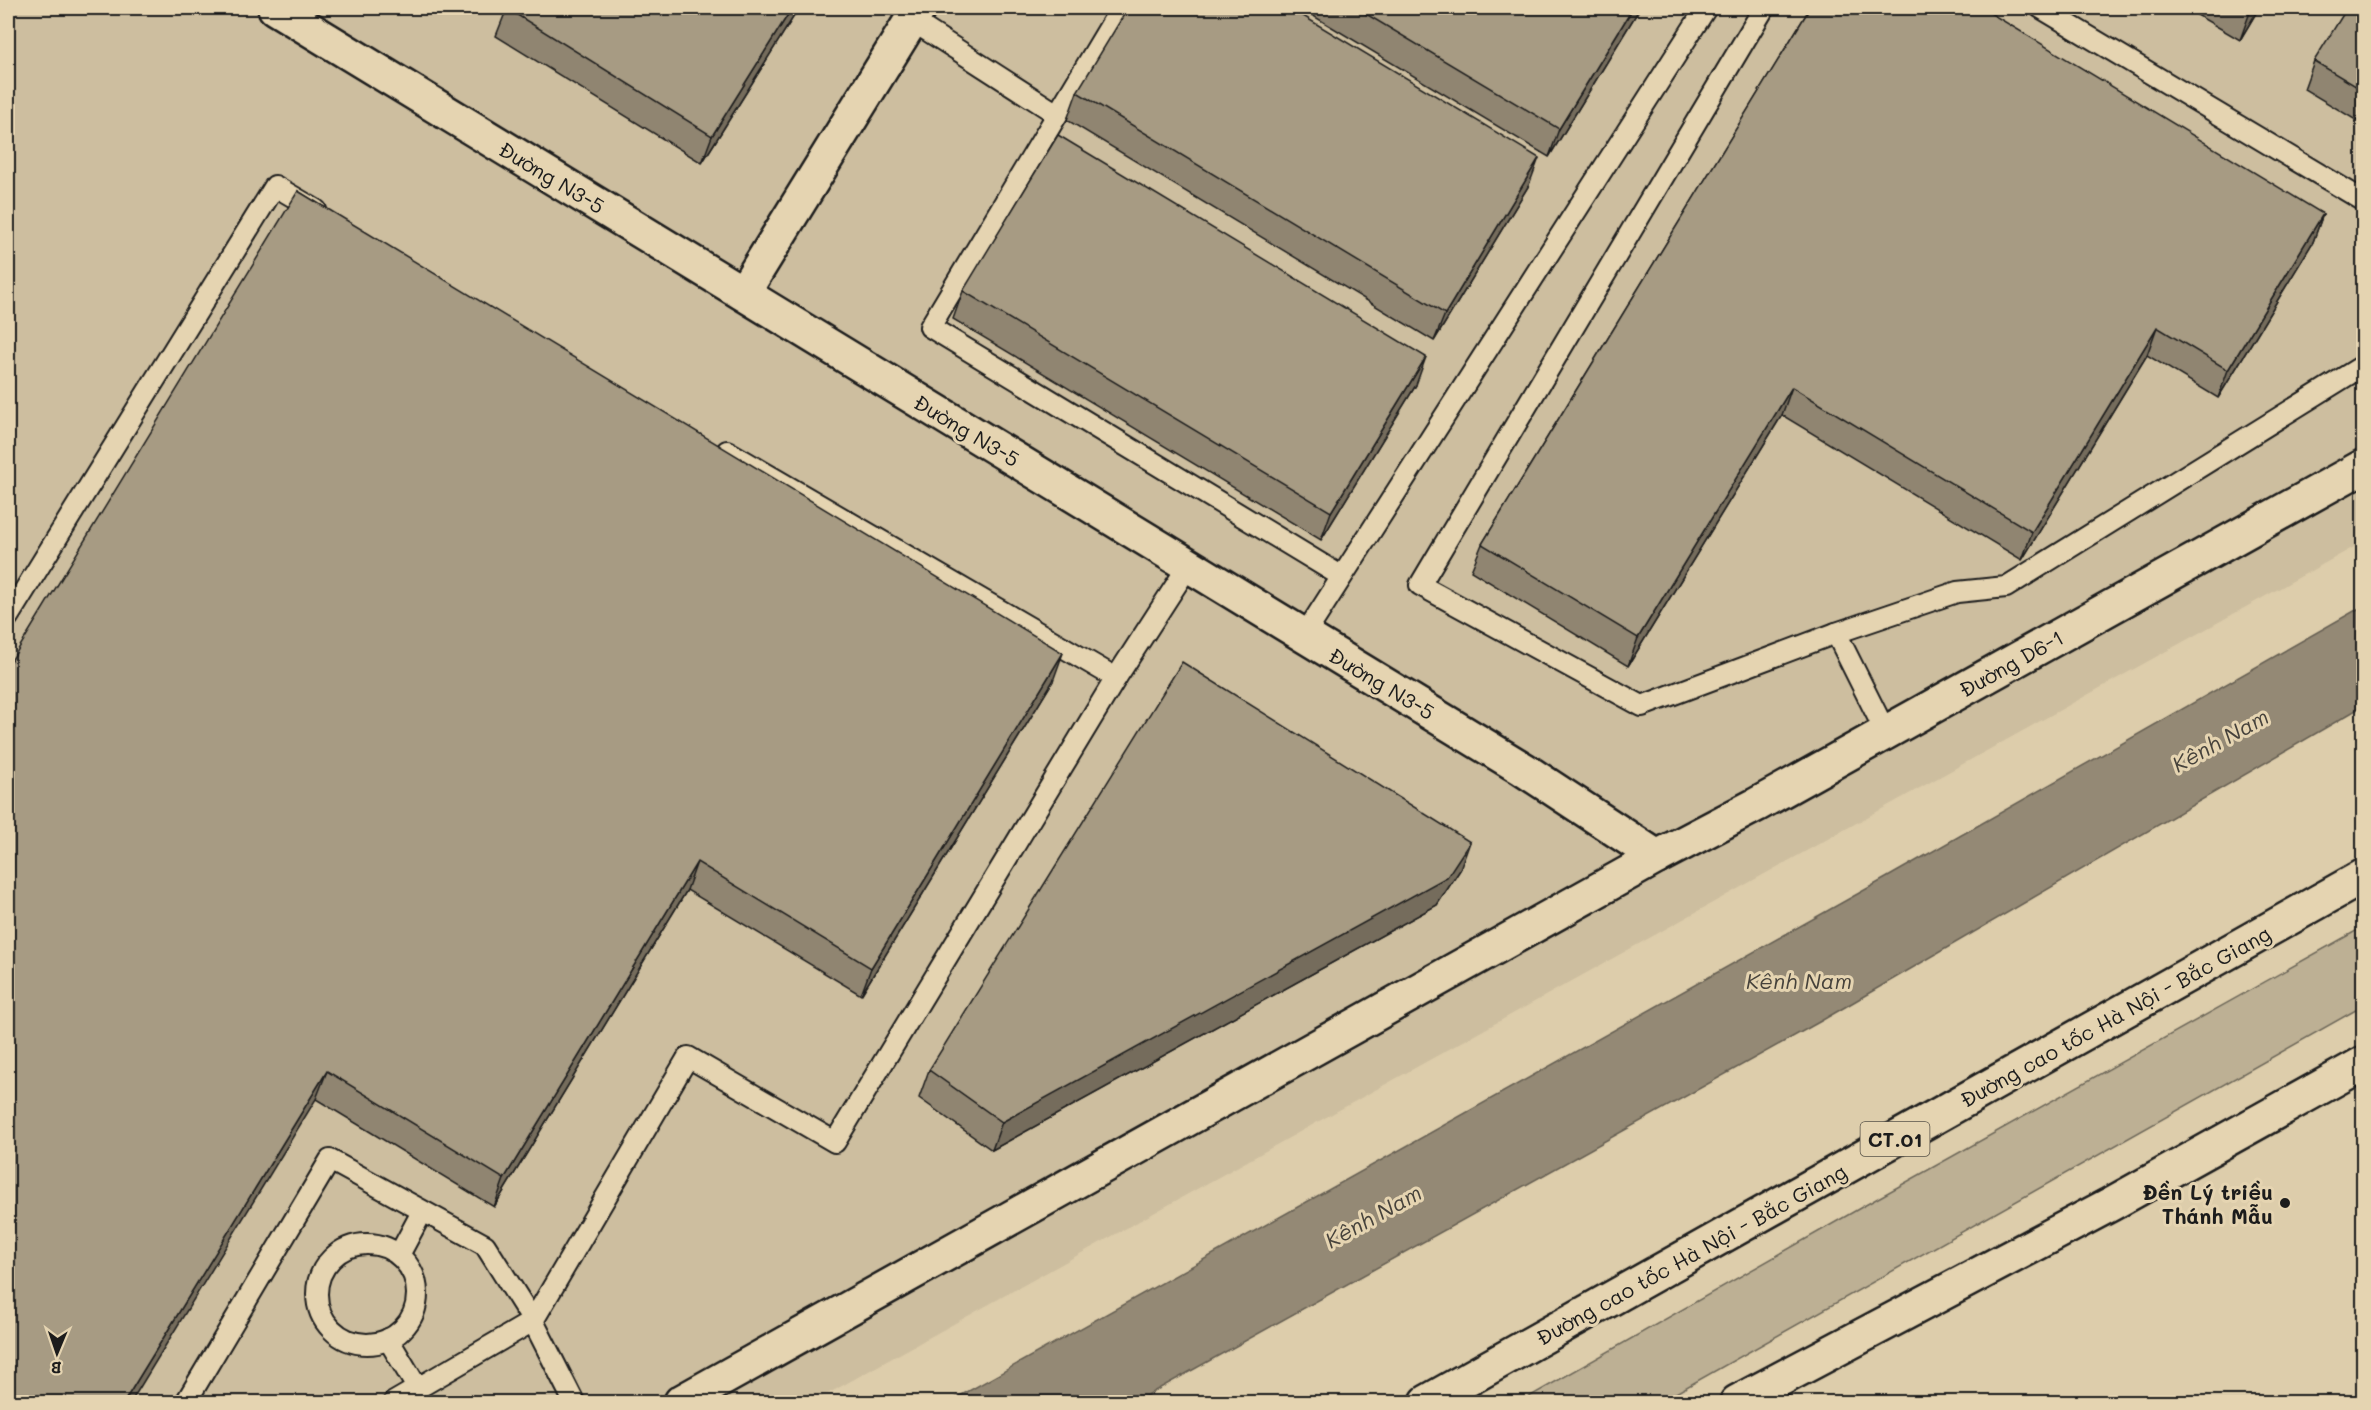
<svg xmlns="http://www.w3.org/2000/svg" width="2371" height="1410" font-family="Mali,sans-serif">
<rect width="100%" height="100%" fill="#ddcdab"/>
<filter id="ink" filterUnits="userSpaceOnUse"><feTurbulence type="fractalNoise" baseFrequency=".0167" numOctaves="2"/><feDisplacementMap in="SourceGraphic" scale="12" xChannelSelector="R" yChannelSelector="G"/><feConvolveMatrix kernelMatrix="1 2 1 2 8 2 1 2 1" color-interpolation-filters="sRGB"/></filter>
<g filter="url(#ink)">
<path fill="#cdbe9f" d="M8 8H2363V542L813 1402H8Z"/>
<path fill="#bdb094" stroke="#6c6658" stroke-width="1.5" d="M2363 927V1006L1660 1402H1520L1862 1207Z"/>
<path fill="#948974" stroke="#645d51" stroke-width="1.5" d="M2363 606V706L1821 1021 1135 1402H949L1886 878Z"/>
<g fill="none" stroke-linecap="round" stroke-linejoin="round">
<defs>
<g id="service">
<path d="M1121 8 930 327 1341 576"/>
<path d="M1764 8 1420 585 1642 706 1836 633 1957 592 2006 587 2364 365"/>
<path d="M2041 8 2364 201"/>
<path d="M911 20 1057 114"/>
<path d="M727 451 1116 678"/>
<path d="M8 617 275 186 316 210"/>
<path d="M1836 633 1886 733"/>
<path d="M1304 636 1706 8"/>
<circle cx="367" cy="1294" r="50"/>
<path d="M399 1255 422 1212"/>
<path d="M388 1339 418 1389"/>
<path d="M186 1402 330 1160 485 1245 533 1321 574 1402"/>
<path d="M394 1402 533 1321 688 1057 835 1142 1116 678 1189 565"/>
</g>
<path id="minor" d="M743 293 919 8"/>
<g id="tertiary">
<path d="M275 8 1523 769 1657 857"/>
<path d="M681 1402 1657 857 1756 805 2364 466"/>
</g>
<g id="motorway">
<path d="M1427 1402 2364 876"/>
<path d="M1737 1402 2111 1204 2364 1063"/>
</g>
</defs>
<use href="#service" stroke="#1c1c1c" stroke-width="24"/>
<use href="#minor" stroke="#1c1c1c" stroke-width="38"/>
<use href="#tertiary" stroke="#1c1c1c" stroke-width="38"/>
<use href="#motorway" stroke="#1c1c1c" stroke-width="38"/>
<use href="#service" stroke="#e5d4b1" stroke-width="20"/>
<use href="#minor" stroke="#e5d4b1" stroke-width="33"/>
<use href="#tertiary" stroke="#e5d4b1" stroke-width="33"/>
<use href="#motorway" stroke="#e5d4b1" stroke-width="33"/>
</g>
<g fill="#908571" stroke="#1c1c1c" stroke-width="1.5">
<path d="M507 8H799L702 163 496 36Z"/>
<path d="M1300 8H1640L1549 157Z"/>
<path d="M1810 8 2323 214 2313 242 2218 398 2147 355 2022 560 1782 415 1628 666 1471 571 1482 544Z"/>
<path d="M2185 8H2259L2240 40Z"/>
<path d="M2364 8V125L2304 89 2314 61Z"/>
<path d="M1077 92 1529 185 1434 341 1067 120Z"/>
<path d="M298 191 1053 681 861 995 687 890 494 1207 316 1099Z"/>
<path d="M963 291 1416 385 1321 540 953 319Z"/>
<path d="M1460 870 1437 905 992 1150 919 1098 929 1070Z"/>
</g>
<g fill="#756c5c" stroke="#1c1c1c" stroke-width="1.5">
<path d="M792 8H799L702 163 712 136Z"/>
<path d="M1633 8H1640L1549 157 1559 129Z"/>
<path d="M2253 8H2259L2240 40 2250 12Z"/>
<path d="M1539 158 1529 185 1434 341 1445 314Z"/>
<path d="M2323 214 2313 242 2218 398 2228 370Z"/>
<path d="M2157 327 2147 355 2022 560 2032 532Z"/>
<path d="M1426 357 1416 385 1321 540 1331 512Z"/>
<path d="M1792 387 1782 415 1628 666 1638 638Z"/>
<path d="M1063 653 1053 681 861 995 871 968Z"/>
<path d="M1470 842 1460 870 1437 905 992 1150 1002 1122Z"/>
<path d="M697 862 687 890 494 1207 504 1179Z"/>
<path d="M327 1071 316 1099 131 1402H124Z"/>
</g>
<g fill="#a79b83" stroke="#1c1c1c" stroke-width="1.5">
<path d="M506 8H792L712 136Z"/>
<path d="M1128 8H1290L1539 158 1445 314 1077 92Z"/>
<path d="M1356 8H1633L1559 129Z"/>
<path d="M1810 8H1982L2323 214 2228 370 2157 327 2032 532 1792 387 1638 638 1482 544Z"/>
<path d="M2241 8H2253L2250 12Z"/>
<path d="M2347 8H2364V91L2314 61Z"/>
<path d="M1058 135 1426 357 1331 512 963 291Z"/>
<path d="M298 191 1063 653 871 968 697 862 504 1179 327 1071 124 1402H8V666Z"/>
<path d="M1182 662 1470 842 1447 877 1002 1122 929 1070Z"/>
</g>
</g>
<circle fill="#1c1c1c" stroke="#e5d4b1" stroke-width="2" cx="2285" cy="1203" r="6"/>
<g text-anchor="middle" dominant-baseline="central" stroke-width="6" stroke-linejoin="round" paint-order="stroke">
<rect fill="#e5d4b1" stroke="#585349" stroke-width="1.5" x="1860.5" y="1122" width="69" height="34" rx="4.5"/>
<g font-size="20" font-weight="bold" fill="#1c1c1c">
<text x="1895" y="1139">CT.01</text>
</g>
<g font-size="21" fill="#1c1c1c" stroke="#e5d4b1">
<text transform="translate(552 177) rotate(31)">Đường N3-5</text>
<text transform="translate(967 430) rotate(31)">Đường N3-5</text>
<text transform="translate(2011 663) rotate(-29)">Đường D6-1</text>
<text transform="translate(1382 683) rotate(31)">Đường N3-5</text>
<text transform="translate(2115 1016) rotate(-29)">Đường cao tốc Hà Nội - Bắc Giang</text>
<text transform="translate(1691 1254) rotate(-29)">Đường cao tốc Hà Nội - Bắc Giang</text>
</g>
<g font-size="21" font-weight="bold" fill="#1c1c1c" stroke="#e5d4b1" text-anchor="end">
<text x="2273" y="1191">Đền Lý triều<tspan x="2273" dy="24">Thánh Mẫu</tspan></text>
</g>
<g font-size="22" font-style="italic" fill="#46423b" stroke="#e5d4b1">
<text transform="translate(2220 740) rotate(-29)">Kênh Nam</text>
<text x="1799" y="980">Kênh Nam</text>
<text transform="translate(1373 1216) rotate(-29)">Kênh Nam</text>
</g>
</g>
<rect width="2371" height="1410" fill="none" stroke="#e5d4b1" stroke-width="30"/>
<rect x="15" y="15" width="2341" height="1380" fill="none" stroke="#1c1c1c" stroke-width="2" filter="url(#ink)"/>
<g transform="translate(57 1353) rotate(182)" stroke="#e5d4b1" stroke-width="4.5" paint-order="stroke">
<path d="M0-4.5L10 22L0 15L-10 22Z" fill="#1c1c1c"/>
<text y="-9" font-size="16" font-weight="bold" text-anchor="middle" fill="#1c1c1c">B</text>
</g>
</svg>
